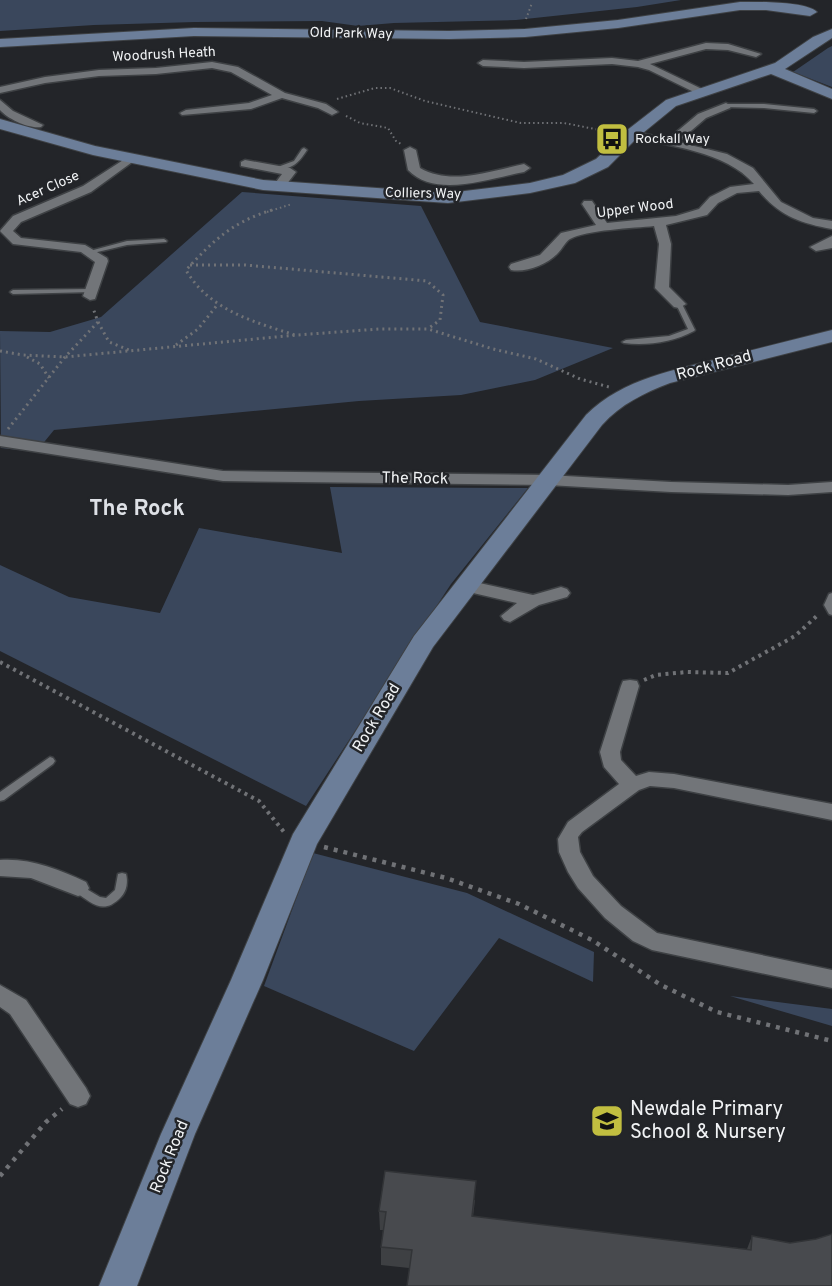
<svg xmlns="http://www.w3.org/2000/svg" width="832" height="1286" font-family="Overpass,sans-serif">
<rect width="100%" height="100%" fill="#232529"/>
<g fill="#3a475c">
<path d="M0 0H681L637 7 516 20 394 23 358 26 322 21 195 22 94 25 0 31Z"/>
<path d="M832 46V87L793 72 828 48Z"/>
<path d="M242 192 421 206 480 322 613 348 535 380 461 395 359 401 54 430 36 452 1 448 0 331 50 332 101 317Z"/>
<path d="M330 487 528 488 451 584 306 806 0 651V565L69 597 160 613 199 528 342 553Z"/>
<path d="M313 853 467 893 594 952 593 982 499 938 414 1051 264 986Z"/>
<path d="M730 996 832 1009V1026Z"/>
</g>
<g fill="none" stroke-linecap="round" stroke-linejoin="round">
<defs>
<g id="lane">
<path d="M726 104H764L814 109 817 111 814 113 764 108 724 107 723 106Z"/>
<path d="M304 148 307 150C298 164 292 169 275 170V168L294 161 302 149Z"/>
<path d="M164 239 167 241 166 242 127 245 89 254 86 252 127 241Z"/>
<path d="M91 289 94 291 93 292 13 294 10 292 13 290Z"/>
<path d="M679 302 682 304 695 330 694 331C674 342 646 346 624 343L622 342 626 340 669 336 688 329 676 304Z"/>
<path d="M832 593V615L829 614 824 605 829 594Z"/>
<path d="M50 757 53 758 55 761 53 764 4 800 0 801V792Z"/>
<path d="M122 873 126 874C128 881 127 891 121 897 103 916 92 903 74 891L73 888 74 885 78 884 100 897 106 898 115 890 118 874Z"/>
</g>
<g id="street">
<path d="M706 43 728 44 761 54 756 57 728 50 706 49 650 64 704 90V94L700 95 649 70 638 67 612 64 524 68 483 66 478 63 483 60 524 62 612 58 638 61Z"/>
<path d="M212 62 238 67 285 93 326 104 338 112 332 115 318 108 282 98 251 109 182 115 180 113 186 110 249 103 272 95 231 72 212 68 156 74 99 76 45 83 0 93V87L45 77 99 70 156 68Z"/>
<path d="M0 100 13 111 43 125 41 127C29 129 8 119 0 110Z"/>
<path d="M726 103 731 106 730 108 706 118 678 142 727 154 753 168 781 202 813 218 832 221V229C800 223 780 216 759 191L737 193 718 203 707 215 666 225 671 244 669 287 686 304 679 308 674 307 655 288 659 244 654 226C635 228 585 230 570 239 566 241 562 249 558 253 548 264 526 273 511 270L509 267 511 264 540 255 561 233 596 225 582 204 584 201H592L607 223 676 216 699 209 710 197 730 187 754 184C726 151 668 146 628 136L626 134 632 131 668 139 698 114Z"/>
<path d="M410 147 416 150 420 168C451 186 490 171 524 164L530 168 524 172C490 178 436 199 408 170L404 150Z"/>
<path d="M131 155 135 156V160L91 192 21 222 13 231 21 238 85 245 107 258 108 261 95 299 90 300 83 296 95 262 81 252 13 244 0 231 13 216 83 186Z"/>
<path d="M245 160 290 168 296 172 283 189 279 190 273 186 282 174 241 166V162Z"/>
<path d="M832 236V248L816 251 810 247Z"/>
<path d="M0 436 223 471 548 475 671 482 788 485 832 482V492L788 495 671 492 548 485 223 481 0 446Z"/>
<path d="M466 580 533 595 561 587 567 589 570 593 567 597 539 605 510 622 504 620 501 616 517 603 460 590 457 586 460 582Z"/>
<path d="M630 680 637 681 639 686 620 752 621 760 636 776 649 772 674 774 832 804V820L674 788 650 786 639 790 582 832 578 837 580 852 593 876 621 906 657 933 832 970V988L652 950 633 941 605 918 578 888 568 872 559 852 558 839 568 822 619 784 604 767 600 752 621 686 623 681Z"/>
<path d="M0 860C31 858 58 869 86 882L89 888 86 894 78 896 31 878 0 876Z"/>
<path d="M0 985 26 1000 86 1088 90 1096 86 1104 78 1107 70 1104 10 1014 0 1007Z"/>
</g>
<g id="secondary">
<path d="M740 2C757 2 806 1 817 12L810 16 766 10H740L618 28 525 37 449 39 194 36 0 47V39L194 28 449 31 525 29 618 20Z"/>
<path d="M832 29V38L785 69 832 89V99L771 74 676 106 638 137 608 167 575 183 530 193 448 203 263 190 93 155 0 129V119L95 146 263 180 448 193 530 183 563 175 596 159 626 131 666 100 775 63 813 37Z"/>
<path d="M832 330V342L670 383C644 393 621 404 602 425L433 647 317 844 263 980 195 1134 137 1286H99L161 1134 231 980 293 834 414 636 586 415C623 378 676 370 725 357 760 348 796 339 832 330Z"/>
</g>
</defs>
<use href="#lane" stroke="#3e4144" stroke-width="3"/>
<use href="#street" stroke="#3e4144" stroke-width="3"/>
<use href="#secondary" stroke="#3e4144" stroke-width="2"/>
<g stroke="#707276" stroke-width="2" stroke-dasharray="1.5 3" stroke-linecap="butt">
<path d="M526 19 532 3"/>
<path d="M337 99 375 88H390L425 101 521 123H564L610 132"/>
<path d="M346 116 360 123 388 128 396 141 401 144"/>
<path d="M267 212 292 204"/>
</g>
<g stroke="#707276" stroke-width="3" stroke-dasharray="2 4" stroke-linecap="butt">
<path d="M272 210C232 222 213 241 186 270 209 310 254 322 295 335"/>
<path d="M190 265H245L427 281 443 295 440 320 429 328"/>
<path d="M98 322 109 342 129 350"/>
<path d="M176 345 198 329 218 304"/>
<path d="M0 351 23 355 65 357 297 335 379 329H428L493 349 536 359 580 379 609 387"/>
<path d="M27 357 40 364 49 378"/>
<path d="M8 429 65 357 98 322 93 308"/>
</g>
<g stroke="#707276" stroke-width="4" stroke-dasharray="3 4.5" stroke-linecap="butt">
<path d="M0 662 259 801 284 832"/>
<path d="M644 680 656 675 687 672 728 673 795 636 819 614"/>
</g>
<g stroke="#707276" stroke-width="4.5" stroke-dasharray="4 6" stroke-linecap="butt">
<path d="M324 847 446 878 519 904 592 940 661 985 717 1012 832 1041"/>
<path d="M0 1176 46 1122 62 1109"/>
</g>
<use href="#lane" fill="#727579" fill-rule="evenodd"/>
<use href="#street" fill="#727579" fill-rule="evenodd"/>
<use href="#secondary" fill="#6c7e99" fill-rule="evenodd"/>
</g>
<path fill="#3e4043" d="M475 1200 473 1217 747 1249 752 1236 832 1286 409 1268 381 1265V1247L383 1230H380L379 1211Z"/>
<path fill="#484a4e" stroke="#323437" stroke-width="1.5" d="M385 1171 476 1181 472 1216 751 1250 752 1236 790 1243 816 1239 832 1234V1286H407L412 1250 381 1247 386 1212 379 1211Z"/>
<defs>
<symbol id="bus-square" viewBox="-11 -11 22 22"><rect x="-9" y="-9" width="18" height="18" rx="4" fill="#c1be40" stroke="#232529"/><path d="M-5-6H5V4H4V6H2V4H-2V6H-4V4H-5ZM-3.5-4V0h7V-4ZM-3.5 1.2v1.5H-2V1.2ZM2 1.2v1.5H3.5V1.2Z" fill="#111"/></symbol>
<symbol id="school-square" viewBox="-11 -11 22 22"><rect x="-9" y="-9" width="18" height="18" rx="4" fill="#c1be40" stroke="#232529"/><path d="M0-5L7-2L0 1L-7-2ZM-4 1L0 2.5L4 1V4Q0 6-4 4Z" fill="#111"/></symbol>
</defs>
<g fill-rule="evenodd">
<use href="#bus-square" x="593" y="120" width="38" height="38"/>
<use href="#school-square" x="588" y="1102" width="38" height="38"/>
</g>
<g text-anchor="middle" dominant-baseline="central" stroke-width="5" stroke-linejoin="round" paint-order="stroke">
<g font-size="14" fill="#f1f3f5" stroke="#232529">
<text transform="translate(351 34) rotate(1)">Old Park Way</text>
<text transform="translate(164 55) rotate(-3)">Woodrush Heath</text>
<text transform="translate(48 189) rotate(-24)">Acer Close</text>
<text transform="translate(423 194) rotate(1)">Colliers Way</text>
<text transform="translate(635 209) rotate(-7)">Upper Wood</text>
</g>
<g font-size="14" fill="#f1f3f5" stroke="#232529" text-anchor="start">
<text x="635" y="139">Rockall Way</text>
</g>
<g font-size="16" fill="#f1f3f5" stroke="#232529">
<text transform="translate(714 366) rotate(-15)">Rock Road</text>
<text transform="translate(415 479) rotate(1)">The Rock</text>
<text transform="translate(377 718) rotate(-59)">Rock Road</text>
<text transform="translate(170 1157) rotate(-68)">Rock Road</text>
</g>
<g font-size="20" fill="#f1f3f5" stroke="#232529" text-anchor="start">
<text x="630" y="1110">Newdale Primary<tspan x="630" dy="23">School &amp; Nursery</tspan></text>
</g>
<g font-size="22" font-weight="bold" fill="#dee1e6" stroke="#232529">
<text x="137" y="509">The Rock</text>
</g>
</g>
</svg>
